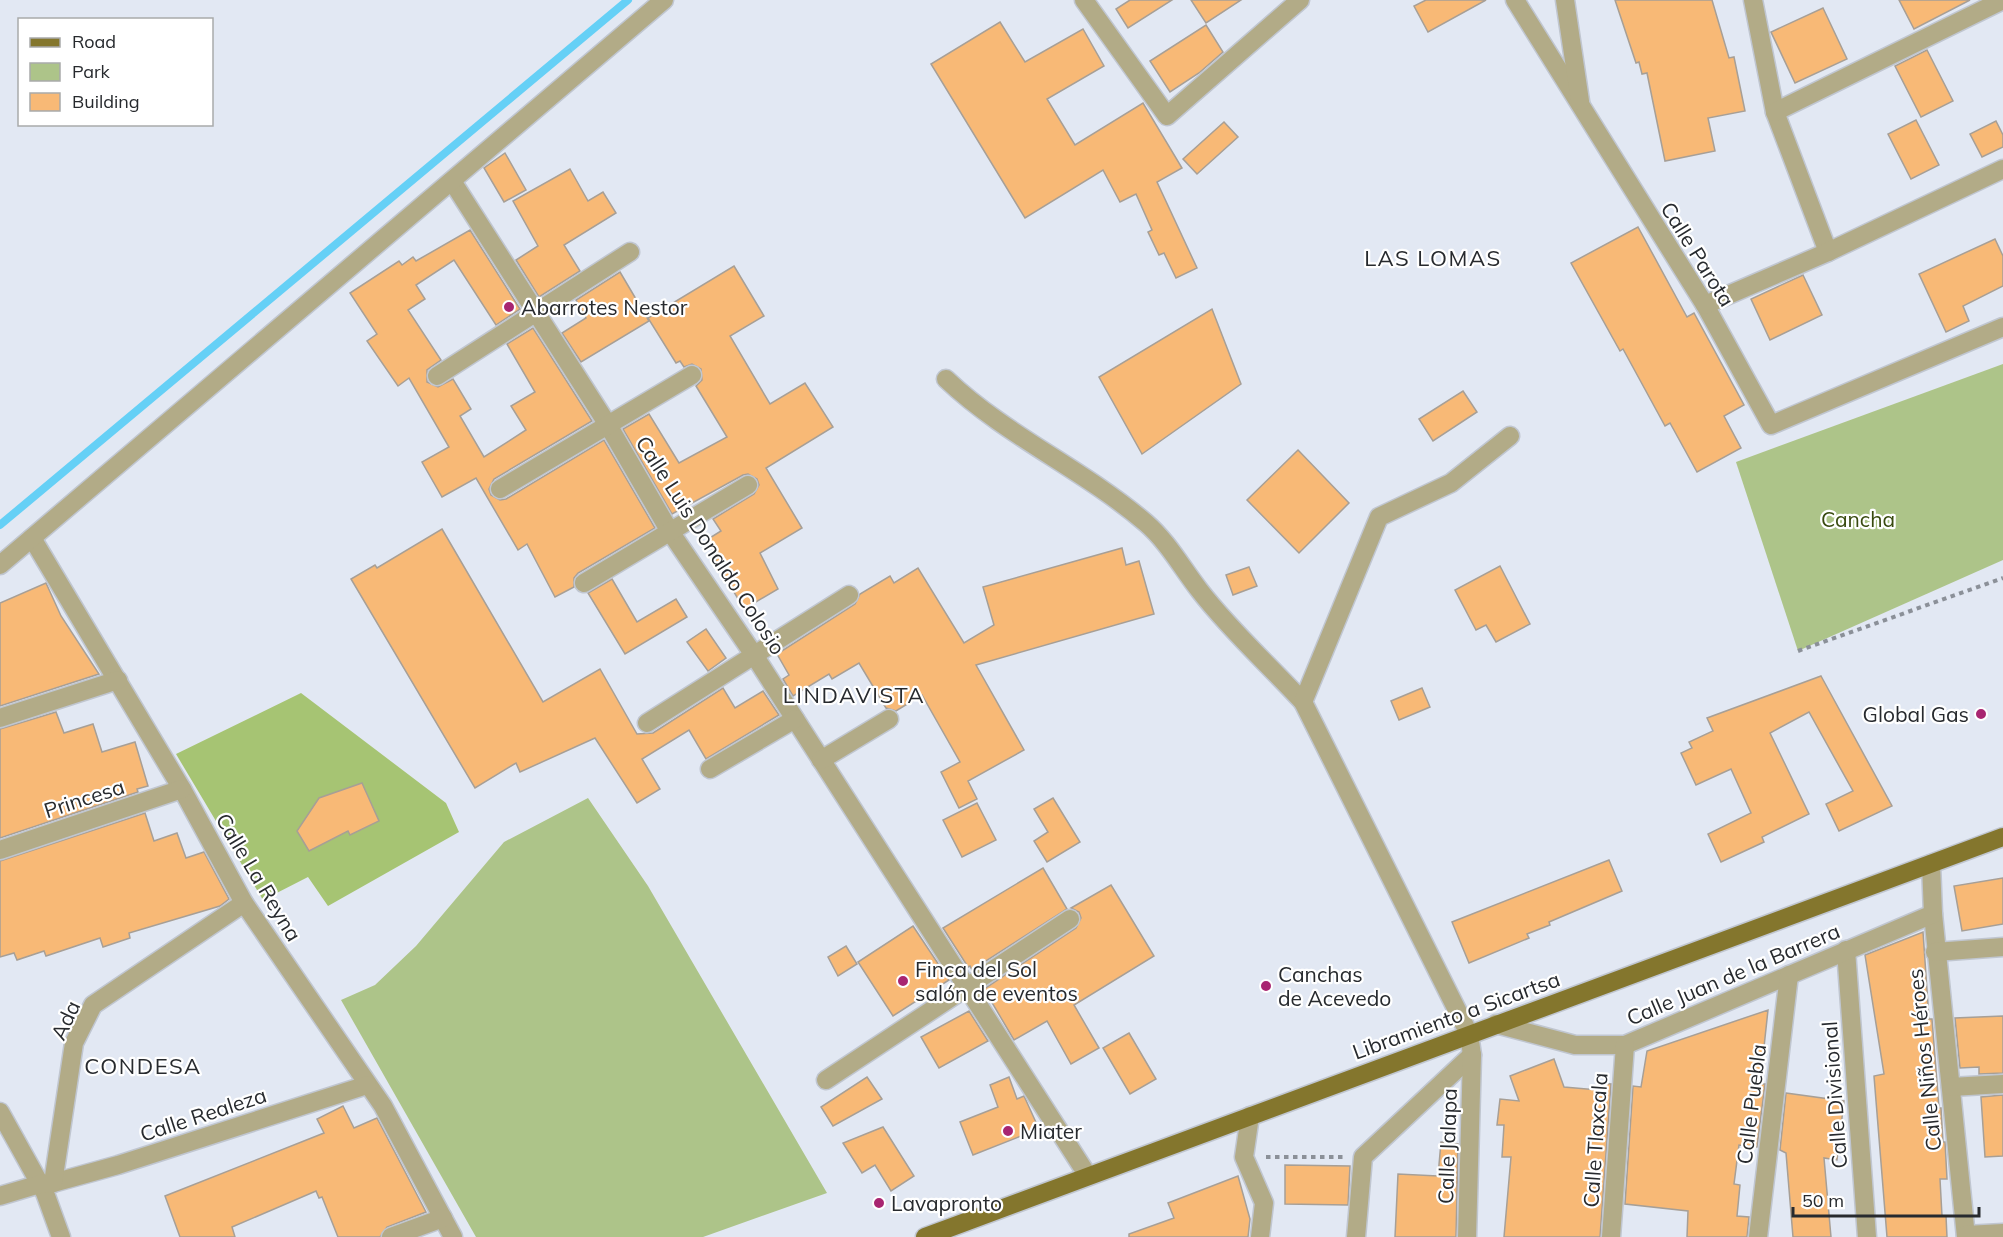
<svg xmlns="http://www.w3.org/2000/svg" width="2003" height="1237" font-family="Mulish,sans-serif">
<rect width="100%" height="100%" fill="#e2e8f3"/>
<g fill="#adc489">
<path d="M2003 364V560L1798 651 1736 462Z"/>
<path d="M588 798 648 886 827 1193 703 1237H476L341 1000 375 985 416 946 504 842Z"/>
</g>
<path fill="#a6c473" d="M301 693 446 803 459 832 328 906 308 877 263 900 176 754Z"/>
<g fill="none" stroke-linecap="round" stroke-linejoin="round">
<path stroke="#65d0f6" stroke-width="8" d="M0 525 628 0"/>
</g>
<g fill="#f8b976" stroke="#a79f96" stroke-width="1.5">
<path d="M1130 0H1172L1128 28 1116 9Z"/>
<path d="M1191 0H1241L1206 23Z"/>
<path d="M1426 0H1486L1428 32 1414 6Z"/>
<path d="M1615 0H1712L1729 58 1734 57 1745 111 1708 118 1715 151 1665 161 1647 73 1642 74 1639 62 1636 63Z"/>
<path d="M1899 0H1970L1914 29Z"/>
<path d="M1823 8 1847 59 1795 83 1771 32Z"/>
<path d="M1000 22 1025 62 1083 29 1104 66 1047 99 1075 145 1143 103 1182 168 1157 182 1197 268 1176 278 1164 253 1159 255 1148 232 1152 230 1136 194 1120 202 1103 170 1025 218 931 64Z"/>
<path d="M1206 25 1223 52 1199 73 1170 92 1150 61Z"/>
<path d="M1927 50 1953 101 1921 117 1895 66Z"/>
<path d="M1916 120 1939 165 1911 179 1888 134Z"/>
<path d="M1996 121 2003 135V147L1982 157 1970 134Z"/>
<path d="M1224 122 1238 137 1197 174 1183 159Z"/>
<path d="M505 153 526 190 504 202 484 168Z"/>
<path d="M570 169 588 201 603 192 616 213 564 245 580 271 539 297 516 260 538 246 513 201Z"/>
<path d="M1638 227 1687 317 1694 313 1744 405 1724 416 1741 448 1697 472 1670 423 1665 426 1623 349 1620 351 1571 263Z"/>
<path d="M470 230 520 309 496 325 454 260 416 285 425 299 408 310 441 360 427 370V382L438 387 453 379 471 409 460 416 484 457 526 430 511 406 535 392 507 344 533 328 592 421 494 479 489 489 491 495 500 500 506 499 604 440 655 528 578 573 574 578V587L555 597 527 544 518 550 476 478 442 497 422 462 449 447 409 378 398 386 367 341 377 334 350 293 399 261 402 265 413 257 416 261Z"/>
<path d="M1995 239 2003 256V286L1963 306 1969 321 1946 332 1919 274Z"/>
<path d="M734 266 764 316 730 336 770 404 805 383 833 427 766 468 802 528 760 553 778 589 744 609 715 560 718 558 708 539 721 531 713 519 754 494 759 485 757 479 748 474 743 475 672 514 623 429 649 414 679 463 727 437 696 386 702 380 701 369 692 364 684 367 680 361 676 363 648 318Z"/>
<path d="M620 272 649 321 581 362 562 333 586 318 576 300Z"/>
<path d="M1803 275 1822 315 1770 340 1751 299Z"/>
<path d="M1212 309 1241 384 1142 454 1099 377Z"/>
<path d="M1463 391 1477 412 1433 441 1419 419Z"/>
<path d="M1298 450 1349 503 1299 553 1247 500Z"/>
<path d="M442 529 543 702 600 669 637 734 653 733 723 688 735 708 763 691 779 715 706 759 689 730 642 759 660 789 637 803 595 738 520 772 516 763 475 788 351 579 375 565 377 568Z"/>
<path d="M1122 548 1126 565 1139 561 1154 614 976 665 1024 750 968 781 977 799 959 808 941 772 960 762 922 695 896 711 886 708 859 663 832 679 829 674 793 696 783 679 789 675 777 654 855 604 860 594 890 576 894 583 918 568 964 643 994 625 983 587Z"/>
<path d="M1500 566 1530 624 1496 642 1486 625 1476 630 1455 590Z"/>
<path d="M1249 567 1257 586 1233 595 1226 575Z"/>
<path d="M612 579 637 622 676 599 687 617 625 654 588 593Z"/>
<path d="M46 583 61 616 99 674 0 706V603Z"/>
<path d="M706 629 726 658 708 671 687 642Z"/>
<path d="M1821 676 1892 806 1839 831 1826 804 1853 791 1809 712 1770 733 1809 814 1762 837 1764 842 1721 862 1708 834 1751 813 1731 769 1696 785 1681 753 1692 748 1689 742 1713 731 1707 718Z"/>
<path d="M1422 688 1430 707 1399 720 1391 701Z"/>
<path d="M56 712 64 733 93 724 102 752 135 742 148 786 137 789 138 792 0 838V729Z"/>
<path d="M362 783 379 821 350 835 348 831 309 851 297 831 319 798Z"/>
<path d="M1053 798 1080 842 1047 862 1034 841 1048 832 1034 809Z"/>
<path d="M977 803 996 840 962 857 943 820Z"/>
<path d="M145 813 154 841 177 833 186 858 204 852 229 899 220 906 129 933 130 938 103 947 100 938 46 956 44 951 17 960 14 953 0 957V861Z"/>
<path d="M1609 860 1622 891 1549 922 1550 925 1527 934 1529 938 1469 963 1452 922Z"/>
<path d="M1043 868 1067 909 972 970 970 966 968 967 943 928Z"/>
<path d="M2003 878V924L1962 931 1954 886Z"/>
<path d="M1111 885 1154 956 1074 1005 1099 1048 1071 1064 1047 1021 1014 1040 984 989 1076 928 1081 918 1079 912 1071 908Z"/>
<path d="M913 926 949 980 893 1016 858 962Z"/>
<path d="M1923 932 1929 1019H1932L1939 1108H1941L1943 1142H1945L1947 1179H1940L1942 1216H1946L1947 1237H1887L1874 1076 1884 1074 1865 955Z"/>
<path d="M846 946 857 964 838 976 828 957Z"/>
<path d="M1768 1010 1760 1084H1765L1757 1147 1739 1145 1734 1184 1740 1185 1737 1216 1749 1217 1747 1237H1687L1688 1211 1625 1204 1633 1086 1641 1087 1647 1051Z"/>
<path d="M969 1011 988 1041 939 1068 921 1037Z"/>
<path d="M2003 1016V1073L1979 1074V1067L1960 1068 1955 1018Z"/>
<path d="M1129 1033 1156 1079 1130 1094 1103 1048Z"/>
<path d="M1554 1059 1564 1087 1598 1090V1083L1611 1084 1600 1237H1504L1511 1157H1502L1504 1125H1497L1500 1099 1519 1101 1510 1076Z"/>
<path d="M867 1077 882 1099 833 1126 821 1107Z"/>
<path d="M1009 1077 1017 1099 1024 1096 1039 1129 973 1155 960 1122 998 1107 990 1085Z"/>
<path d="M1786 1093 1844 1101 1837 1160 1824 1158 1831 1237H1793L1786 1153 1780 1150Z"/>
<path d="M2003 1095V1156L1985 1157 1981 1097Z"/>
<path d="M343 1106 354 1128 377 1118 426 1212 387 1227 380 1237H338L322 1197 319 1198 316 1191 232 1227 235 1237H180L165 1196 324 1133 317 1119Z"/>
<path d="M883 1127 914 1176 891 1191 875 1165 862 1173 843 1143Z"/>
<path d="M1441 1142 1458 1144 1456 1237H1395L1398 1174 1438 1176Z"/>
<path d="M1285 1165 1350 1166 1348 1205 1285 1204Z"/>
<path d="M1238 1176 1250 1219 1248 1237H1129V1234L1174 1218 1168 1203Z"/>
</g>
<g fill="none" stroke-linecap="round" stroke-linejoin="round">
<defs>
<g id="minor">
<path d="M1084 0 1167 116 1300 0"/>
<path d="M1515 0 1705 305 1771 425 2003 327"/>
<path d="M1565 0 1580 101"/>
<path d="M1753 0 1775 112 1828 252"/>
<path d="M1775 112 2003 0"/>
<path d="M452 181 608 425 669 530 754 655 1088 1176"/>
<path d="M1705 305 1828 252 2003 169"/>
<path d="M437 376 630 252"/>
<path d="M946 379C1006 436 1083 469 1146 523 1168 542 1182 568 1200 591 1230 630 1269 665 1303 702"/>
<path d="M500 489 692 375"/>
<path d="M32 538 182 789 244 903 383 1106 453 1237"/>
<path d="M0 565 664 0"/>
<path d="M584 583 748 485"/>
<path d="M0 718 118 680"/>
<path d="M647 723 849 595"/>
<path d="M821 760 889 719"/>
<path d="M710 769 795 719"/>
<path d="M0 850 182 789"/>
<path d="M1933 914 1966 1237"/>
<path d="M1846 950 1867 1237"/>
<path d="M1935 952 2003 947"/>
<path d="M1496 1024 1575 1045H1625L1933 914 1931 864"/>
<path d="M826 1080 1070 919"/>
<path d="M1951 1087 2003 1084"/>
<path d="M0 1112 45 1193 61 1237"/>
<path d="M1250 1116 1244 1157 1264 1203 1260 1237"/>
<path d="M53 1183 118 1165 367 1085"/>
<path d="M0 1196 40 1184 53 1183 74 1043 93 1005 244 903"/>
<path d="M1966 1235 2003 1233"/>
<path d="M391 1237 443 1218"/>
<path d="M1356 1237 1363 1157 1472 1055"/>
<path d="M1467 1237 1472 1055 1469 1034 1303 702 1379 517 1451 483 1510 436"/>
<path d="M1611 1237 1625 1045"/>
<path d="M1758 1237 1789 975"/>
</g>
<path id="major" d="M925 1237 2003 837"/>
</defs>
<use href="#minor" stroke="#c0c6d0" stroke-width="21"/>
<use href="#major" stroke="#c0c6d0" stroke-width="21"/>
<g stroke="#8b9098" stroke-width="4" stroke-dasharray="4.5 4.5" stroke-linecap="butt">
<path d="M1798 651 2003 578"/>
<path d="M1266 1157H1343"/>
</g>
<use href="#minor" stroke="#b2ab87" stroke-width="18"/>
<use href="#major" stroke="#84762d" stroke-width="18"/>
</g>
<g fill="#a82571" stroke="#fff" stroke-width="2">
<circle cx="509" cy="307" r="6"/>
<circle cx="1981" cy="714" r="6"/>
<circle cx="903" cy="981" r="6"/>
<circle cx="1266" cy="986" r="6"/>
<circle cx="1008" cy="1131" r="6"/>
<circle cx="879" cy="1203" r="6"/>
</g>
<g text-anchor="middle" dominant-baseline="central" stroke-width="4.5" stroke-linejoin="round" paint-order="stroke">
<g font-size="21" fill="#272a2e" stroke="#fff">
<text transform="translate(1698 254) rotate(58)">Calle Parota</text>
<text transform="translate(711 545) rotate(57)">Calle Luis Donaldo Colosio</text>
<text transform="translate(84 798) rotate(-18)">Princesa</text>
<text transform="translate(259 877) rotate(59)">Calle La Reyna</text>
<text transform="translate(1733 974) rotate(-23)">Calle Juan de la Barrera</text>
<text transform="translate(1456 1015) rotate(-20)">Libramiento a Sicartsa</text>
<text transform="translate(65 1020) rotate(-65)">Ada</text>
<text transform="translate(1924 1060) rotate(-96)">Calle Niños Héroes</text>
<text transform="translate(1834 1095) rotate(-94)">Calle Divisional</text>
<text transform="translate(1751 1104) rotate(-83)">Calle Puebla</text>
<text transform="translate(203 1114) rotate(-18)">Calle Realeza</text>
<text transform="translate(1595 1140) rotate(-86)">Calle Tlaxcala</text>
<text transform="translate(1447 1146) rotate(-88)">Calle Jalapa</text>
</g>
<g font-size="21" fill="#272a2e" stroke="#fff" text-anchor="start">
<text x="521" y="307">Abarrotes Nestor</text>
<text x="1969" y="714" text-anchor="end">Global Gas</text>
<text x="915" y="969">Finca del Sol<tspan x="915" dy="24">salón de eventos</tspan></text>
<text x="1278" y="974">Canchas<tspan x="1278" dy="24">de Acevedo</tspan></text>
<text x="1020" y="1131">Miater</text>
<text x="891" y="1203">Lavapronto</text>
</g>
<g font-size="21" fill="#384a0f" stroke="#fff">
<text x="1858" y="519">Cancha</text>
</g>
<g font-size="22" letter-spacing="1.5" fill="#272a2e" stroke="#fff">
<text x="1433" y="258">LAS LOMAS</text>
<text x="854" y="695">LINDAVISTA</text>
<text x="143" y="1066">CONDESA</text>
</g>
</g>
<rect x="18" y="18" width="195" height="108" fill="#ffffff" stroke="#a9aaab" stroke-width="1.5"/>
<rect x="30" y="38" width="30" height="9" fill="#84762d" stroke="#a9aaab" stroke-width="1.5"/>
<text x="72" y="48" font-size="18" fill="#272a2e">Road</text>
<rect x="30" y="63" width="30" height="18" fill="#adc489" stroke="#a9aaab" stroke-width="1.5"/>
<text x="72" y="78" font-size="18" fill="#272a2e">Park</text>
<rect x="30" y="93" width="30" height="18" fill="#f8b976" stroke="#a9aaab" stroke-width="1.5"/>
<text x="72" y="108" font-size="18" fill="#272a2e">Building</text>
<path d="M1793 1207v9h186v-9" fill="none" stroke="#272a2e" stroke-width="3"/>
<text x="1802" y="1207" font-size="18" fill="#272a2e" stroke="#ffffff" stroke-width="4.5" paint-order="stroke">50 m</text>
</svg>
